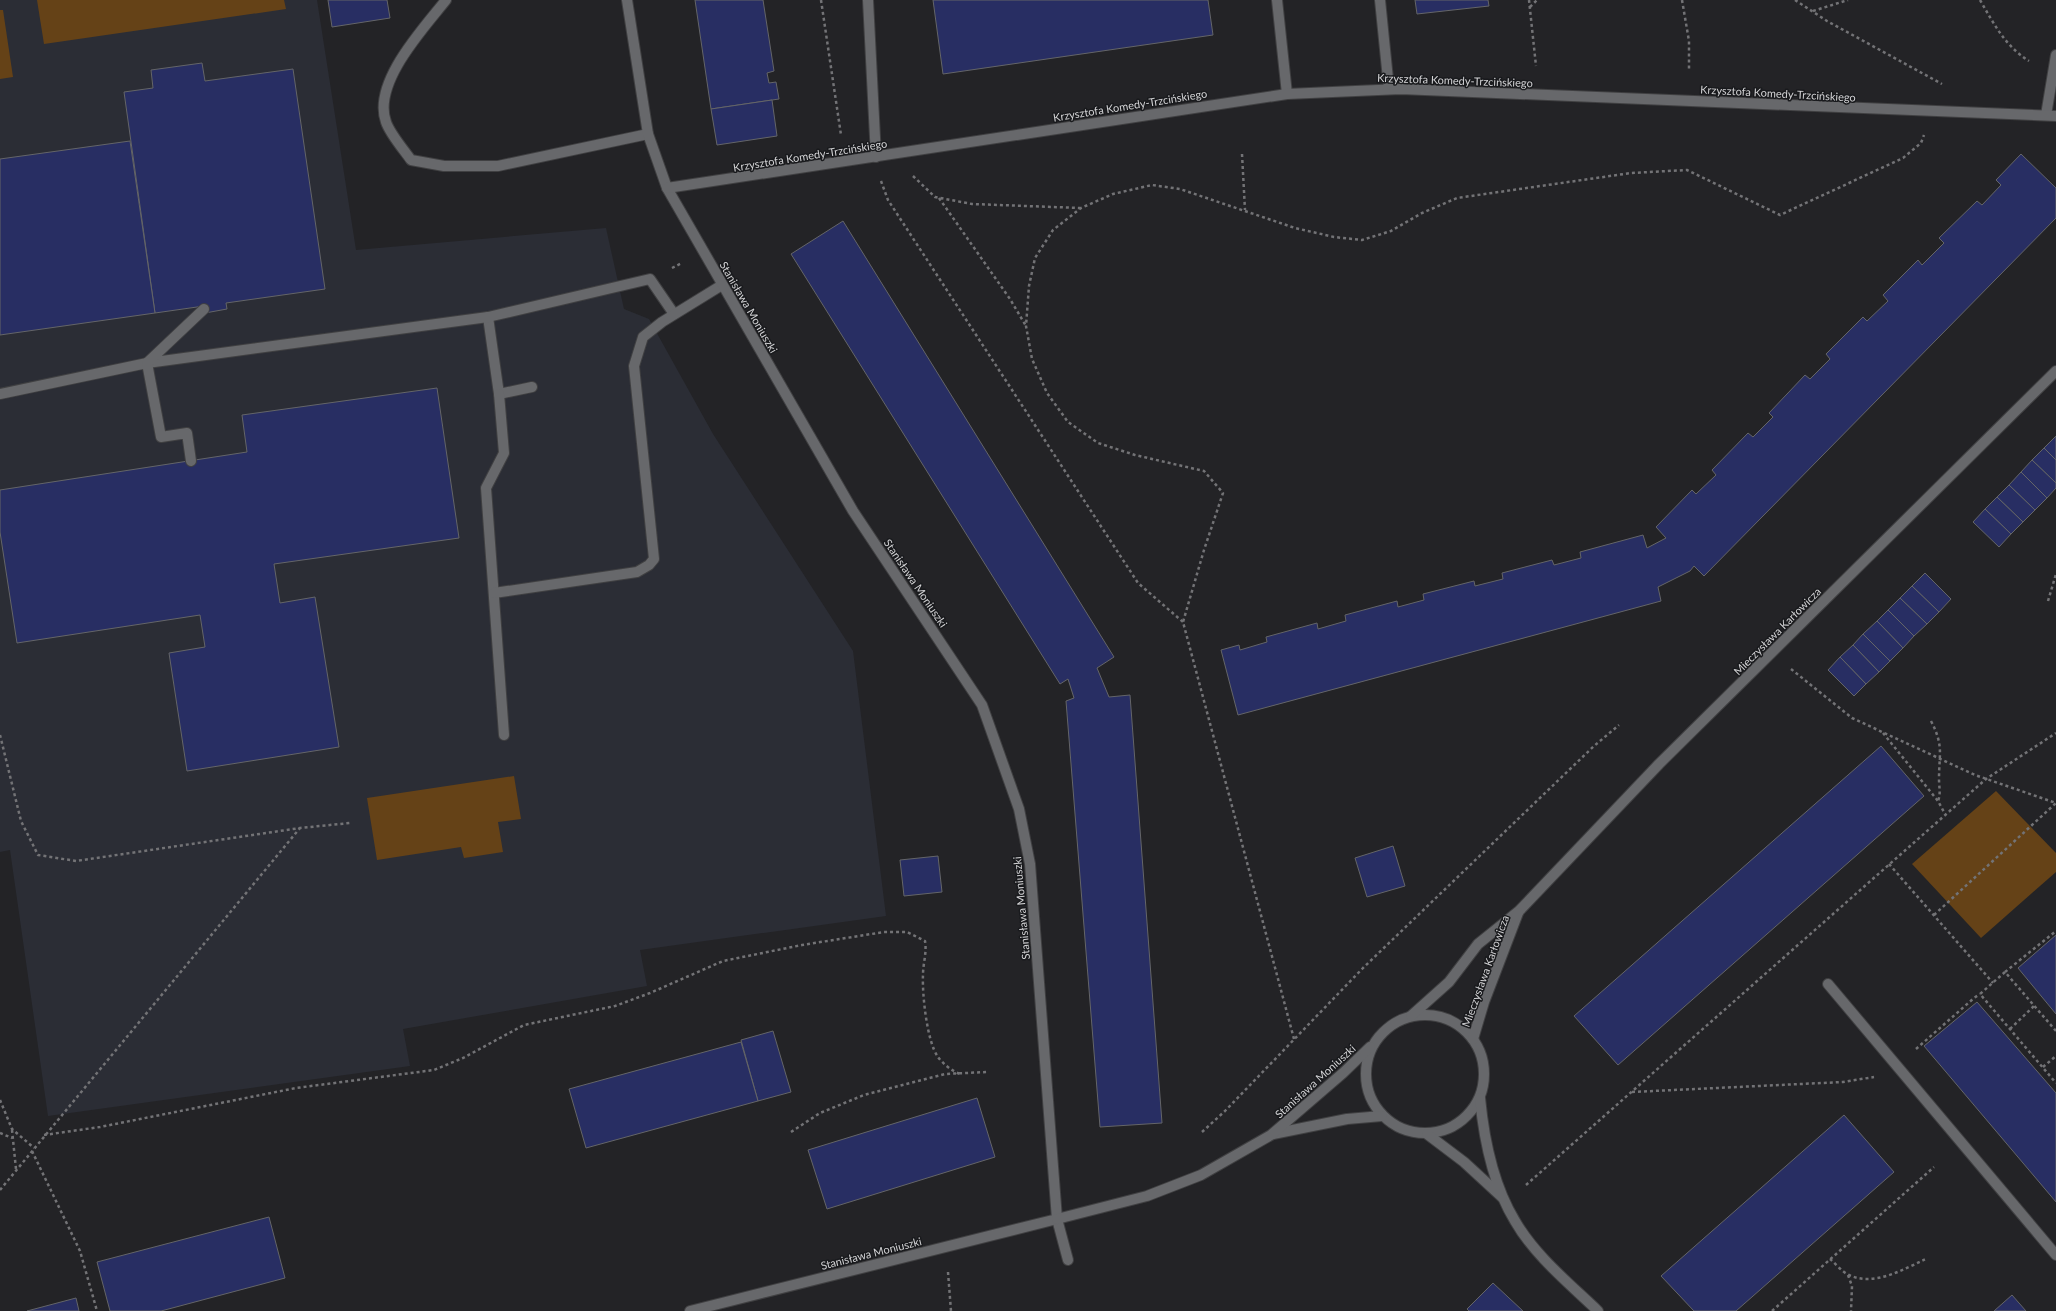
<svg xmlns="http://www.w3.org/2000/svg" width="2056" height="1311" font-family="Lato,sans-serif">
<rect width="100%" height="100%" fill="#232326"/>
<path fill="#2b2d35" d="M0 0H317L356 250 606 228 624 309 649 319 713 434 853 651 886 916 640 950 647 986 403 1029 410 1066 48 1116 10 850 0 852Z"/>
<g fill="#654217">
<path d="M37 0H284L286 9 44 44Z"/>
<path d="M0 10H3L13 77 0 79Z"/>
<path d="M514 776 521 819 498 822 503 852 464 858 461 847 377 860 367 798Z"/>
<path d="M1996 791 2056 853V872L1981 938 1912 864Z"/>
</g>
<g fill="#282e63" stroke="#646568">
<path d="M328 0H387L390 18 332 27Z"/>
<path d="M695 0H763L774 71 767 73 769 83 776 82 779 99 711 109Z"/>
<path d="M933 0H1208L1213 35 943 74Z"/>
<path d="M1415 0H1488L1489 6 1417 14Z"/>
<path d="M202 63 205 81 293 69 325 289 226 303 227 309 205 313 204 306 155 313 124 92 153 88 151 70Z"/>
<path d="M772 100 777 136 717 145 711 109Z"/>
<path d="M130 141 155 313 0 335V159Z"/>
<path d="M2021 154 2056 188V218L1704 576 1694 566 1690 571 1658 587 1661 601 1238 715 1221 650 1239 645 1240 650 1267 642 1266 637 1317 623 1318 629 1346 621 1345 615 1397 601 1398 607 1424 600 1423 594 1474 581 1475 586 1503 579 1502 573 1552 560 1554 565 1581 558 1580 552 1643 535 1647 548 1666 538 1656 527 1692 490 1696 494 1716 475 1712 470 1748 433 1753 437 1773 417 1769 413 1805 375 1810 379 1830 359 1826 354 1863 317 1867 321 1888 301 1883 295 1918 260 1922 265 1944 243 1939 238 1977 201 1982 205 2001 185 1996 180Z"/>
<path d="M843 221 1114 657 1097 668 1109 697 1130 695 1162 1123 1100 1127 1066 701 1074 698 1068 679 1060 684 791 254Z"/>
<path d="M437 388 459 538 274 564 280 603 315 597 339 747 187 771 169 653 205 647 200 615 17 643 0 532V490L247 452 242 415Z"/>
<path d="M2056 436V460L2044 448Z"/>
<path d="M2044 448 2056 460V483L2032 460Z"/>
<path d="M2032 460 2056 483V488L2047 498 2021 472Z"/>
<path d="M2021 472 2047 498 2035 510 2009 485Z"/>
<path d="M2009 485 2035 510 2023 522 1997 497Z"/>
<path d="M1997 497 2023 522 2011 534 1985 509Z"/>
<path d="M1985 509 2011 534 1999 547 1973 522Z"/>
<path d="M1925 573 1951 599 1939 612 1912 586Z"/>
<path d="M1912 586 1939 612 1927 624 1900 598Z"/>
<path d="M1900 598 1927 624 1914 636 1888 610Z"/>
<path d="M1888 610 1914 636 1903 648 1877 621Z"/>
<path d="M1877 621 1903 648 1890 661 1863 634Z"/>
<path d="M1863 634 1890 661 1879 672 1853 645Z"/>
<path d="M1853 645 1879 672 1866 684 1840 657Z"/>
<path d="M1840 657 1866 684 1854 696 1828 670Z"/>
<path d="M1881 746 1924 796 1618 1065 1574 1016Z"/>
<path d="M1393 846 1405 886 1367 897 1355 858Z"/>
<path d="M938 856 942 892 904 896 900 860Z"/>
<path d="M2056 935V1014L2018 968Z"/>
<path d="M1977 1002 2056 1093V1202L1924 1046Z"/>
<path d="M773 1031 791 1092 758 1101 741 1040Z"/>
<path d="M741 1042 758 1101 586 1148 569 1089Z"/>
<path d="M977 1098 995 1157 827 1209 808 1150Z"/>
<path d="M1844 1115 1894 1172 1736 1311H1694L1661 1276Z"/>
<path d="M269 1217 285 1278 161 1311H110L97 1262Z"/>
<path d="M1493 1283 1523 1311H1469L1467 1309Z"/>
<path d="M2012 1295 2026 1311H1994Z"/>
<path d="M76 1298 79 1311H27Z"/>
</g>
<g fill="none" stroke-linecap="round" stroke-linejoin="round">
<defs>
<g id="service">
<path d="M446 0C423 29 372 83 386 122 390 134 404 150 411 160L444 166H498L648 134"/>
<path d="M868 0 876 157"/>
<path d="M1277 0 1287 94"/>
<path d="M1380 0 1389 89"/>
<path d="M2046 115 2056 55"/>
<path d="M488 317 499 394 532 387"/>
<path d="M0 394 147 363 488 317 650 279 674 314"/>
<path d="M499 394 504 453 486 488 504 735"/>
<path d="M191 461 187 433 161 437 147 363 204 309"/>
<path d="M494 593 637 572 649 565 654 559 634 366 643 337 662 322 722 285"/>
<path d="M1828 984 2056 1255"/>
<path d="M1057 1219 1068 1260"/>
</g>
<g id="minor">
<path d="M627 0 648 134 667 188 853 511 982 705 1019 809 1030 864 1057 1219 690 1311"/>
<path d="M667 188 1287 94 1401 89 2056 116"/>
<circle cx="1425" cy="1074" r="59"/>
<path d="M1411 1016 1449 982 1478 944 1519 911 1659 764 2056 371"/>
<path d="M1473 1039 1484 1002 1518 913"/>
<path d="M1480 1098C1484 1140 1493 1185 1515 1221 1535 1256 1570 1284 1598 1311"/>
<path d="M1273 1134 1347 1119 1382 1116"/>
<path d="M1427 1134 1464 1162 1502 1197"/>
<path d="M1057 1219 1147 1196 1201 1175 1271 1135 1343 1073 1370 1047"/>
</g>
</defs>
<use href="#service" stroke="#404042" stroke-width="12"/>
<use href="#minor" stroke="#404042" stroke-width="12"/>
<g stroke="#737376" stroke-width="2.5" stroke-dasharray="3 3" stroke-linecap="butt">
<path d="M821 0 841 135"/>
<path d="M1529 0 1536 66"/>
<path d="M1682 0 1689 41V71"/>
<path d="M1795 0 1827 21 1942 84"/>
<path d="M1980 0C1994 24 2005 46 2029 61"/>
<path d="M1530 7 1537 0"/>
<path d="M1813 11 1848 0"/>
<path d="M1242 154 1245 210"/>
<path d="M913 176 935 197 972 204 1080 208"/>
<path d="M881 181 888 200 1138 583 1183 622"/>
<path d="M939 198 1010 299 1026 326"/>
<path d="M672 268 682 263"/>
<path d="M2048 601 2056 574"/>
<path d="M1791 669 1852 718 1975 775 2056 803"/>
<path d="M1931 721C1944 746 1939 754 1939 779 1939 787 1941 794 1938 801"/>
<path d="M1883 733 1938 801 1945 814"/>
<path d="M0 735 21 821 38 855 76 861 300 828 350 823"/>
<path d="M1889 864 1993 983"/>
<path d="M1934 915 2056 803"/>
<path d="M2005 972 2056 931"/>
<path d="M2010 1029 2034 1006"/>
<path d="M2056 1031 2005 972 1980 994 2056 1083"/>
<path d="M1294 1039 1183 622 1204 550 1223 493 1204 471 1135 455 1098 443 1068 422 1047 393 1032 359 1026 326 1029 286 1035 258 1053 230 1081 208 1113 194 1152 185 1180 189 1295 228 1334 237 1362 240 1391 231 1422 213 1457 198 1631 173 1687 170 1780 215 1903 158 1921 143 1924 135"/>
<path d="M1916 1049 1974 998 1980 994"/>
<path d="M2043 1067 2056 1056"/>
<path d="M1632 1092 1843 1082 1874 1077"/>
<path d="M0 1100 12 1129 34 1148"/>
<path d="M12 1130 16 1169"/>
<path d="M791 1132 820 1113 864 1095 945 1074 987 1072"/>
<path d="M1202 1132 1225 1111 1363 968 1594 746 1619 725"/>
<path d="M0 1133 12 1138"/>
<path d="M44 1135 100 1127 296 1088 434 1070 463 1058 524 1025 615 1006 650 993 723 961 802 945 884 932H907L925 941C927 953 923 963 923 975 922 994 927 1042 938 1057 943 1064 952 1071 960 1074"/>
<path d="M32 1151 80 1251 97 1311"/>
<path d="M1526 1185 1986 779 2056 733"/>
<path d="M0 1190 300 828"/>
<path d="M1830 1259C1836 1264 1842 1272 1849 1275 1874 1287 1904 1269 1926 1259"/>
<path d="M948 1272 951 1311"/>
<path d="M1848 1275 1852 1286 1851 1311"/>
<path d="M1772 1311 1934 1167"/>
</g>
<use href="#service" stroke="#67686b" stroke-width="10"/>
<use href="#minor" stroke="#67686b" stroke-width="10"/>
</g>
<g text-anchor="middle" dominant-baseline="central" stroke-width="3" stroke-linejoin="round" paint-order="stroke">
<g font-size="11" fill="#d3d3d5" stroke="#191a1d">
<text transform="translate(1455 80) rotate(2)">Krzysztofa Komedy-Trzcińskiego</text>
<text transform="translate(1778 93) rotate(3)">Krzysztofa Komedy-Trzcińskiego</text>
<text transform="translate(1130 105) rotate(-9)">Krzysztofa Komedy-Trzcińskiego</text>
<text transform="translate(810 155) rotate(-9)">Krzysztofa Komedy-Trzcińskiego</text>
<text transform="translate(749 307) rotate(60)">Stanisława Moniuszki</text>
<text transform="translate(916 583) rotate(56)">Stanisława Moniuszki</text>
<text transform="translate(1777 631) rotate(-45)">Mieczysława Karłowicza</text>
<text transform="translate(1021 908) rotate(-95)">Stanisława Moniuszki</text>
<text transform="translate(1485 971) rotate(-70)">Mieczysława Karłowicza</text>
<text transform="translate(1315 1081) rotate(-42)">Stanisława Moniuszki</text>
<text transform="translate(871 1253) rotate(-14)">Stanisława Moniuszki</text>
</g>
</g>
</svg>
